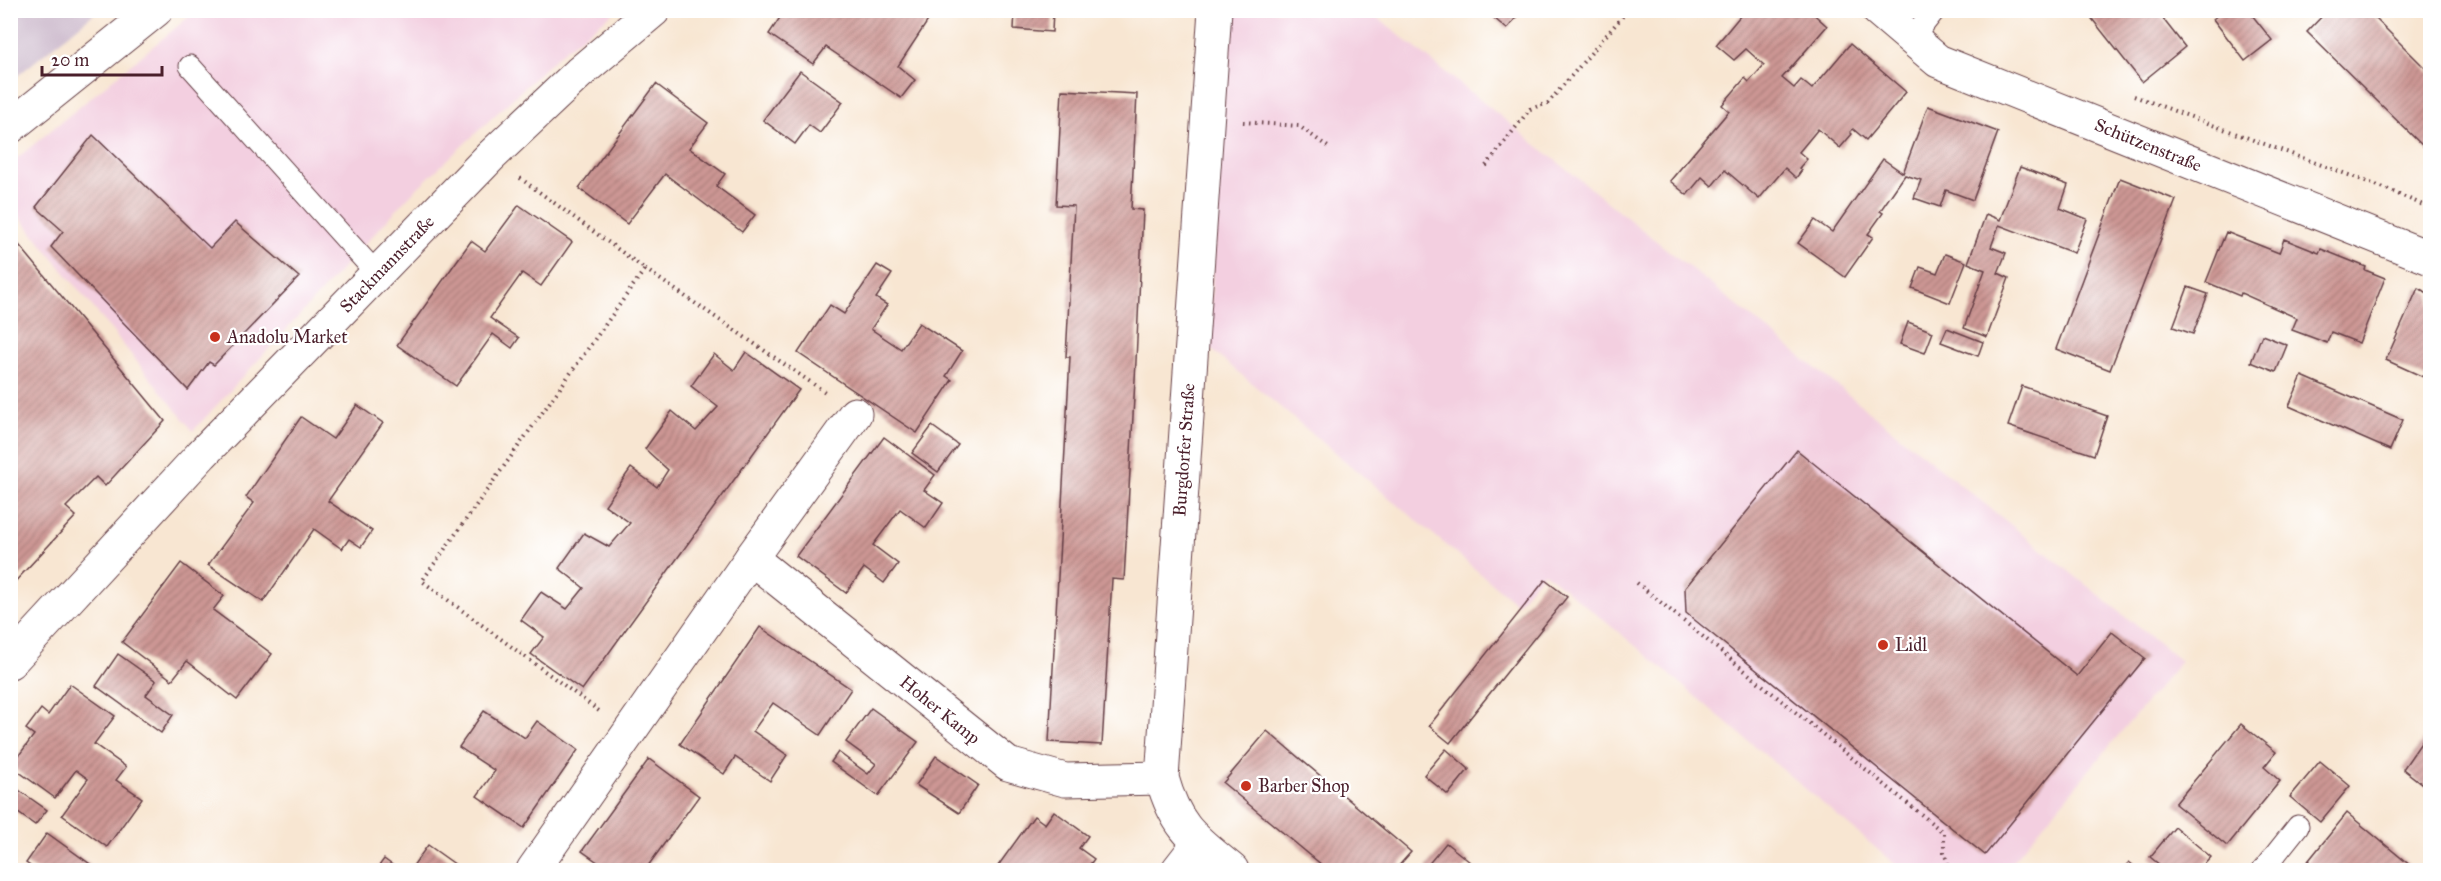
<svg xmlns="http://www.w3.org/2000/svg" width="2441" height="881" font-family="'IM FELL Great Primer',serif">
<defs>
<pattern id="building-hatch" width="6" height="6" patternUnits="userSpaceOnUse" patternTransform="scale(1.5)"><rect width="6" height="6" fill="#cd9794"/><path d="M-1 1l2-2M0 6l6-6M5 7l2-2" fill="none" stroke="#a87b79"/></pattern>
</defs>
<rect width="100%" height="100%" fill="#fff"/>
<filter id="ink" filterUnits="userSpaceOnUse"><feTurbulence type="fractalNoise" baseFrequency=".0167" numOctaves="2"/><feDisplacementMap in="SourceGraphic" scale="12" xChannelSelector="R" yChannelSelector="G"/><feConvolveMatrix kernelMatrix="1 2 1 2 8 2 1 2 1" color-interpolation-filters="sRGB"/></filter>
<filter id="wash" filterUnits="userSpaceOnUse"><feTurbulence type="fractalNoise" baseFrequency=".008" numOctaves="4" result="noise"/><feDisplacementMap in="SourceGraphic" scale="24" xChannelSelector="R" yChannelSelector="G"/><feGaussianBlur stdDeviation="1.35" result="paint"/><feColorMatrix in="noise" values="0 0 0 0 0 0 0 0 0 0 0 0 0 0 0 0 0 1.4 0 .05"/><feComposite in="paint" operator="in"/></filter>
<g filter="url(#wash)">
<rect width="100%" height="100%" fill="#f8e6d2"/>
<g fill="#f3cfe0">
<path d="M196 11H616L562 52 412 193 193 431 11 206 10 164Z"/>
<path d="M1229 11H1369L2181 661 2005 870H1902L1632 643 1544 572 1517 604 1208 347Z"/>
</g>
<path fill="#cfbdcf" d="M11 10H97V11L11 81Z"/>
<g id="blocks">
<g fill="url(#building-hatch)">
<path d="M785 10H935L898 66 915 80 901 98 826 47 813 64 769 34Z"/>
<path d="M1015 10H1053L1052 32 1014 29Z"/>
<path d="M1491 10H1522L1507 29 1488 13Z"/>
<path d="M1745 10H1809L1827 26 1782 78 1794 88 1801 80 1812 89 1850 44 1906 92 1866 140 1853 129 1850 132 1852 134 1840 148 1818 129 1799 152 1807 159 1799 168 1802 170 1796 178 1785 168 1759 199 1725 170 1712 186 1702 177 1687 195 1670 181 1729 111 1722 105 1745 78 1749 82 1764 65 1746 49 1734 60 1716 45Z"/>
<path d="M2085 10H2156L2185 47 2142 82Z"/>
<path d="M2224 10H2248L2272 40 2245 61 2213 19Z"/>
<path d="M2328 10H2367L2430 73V153L2307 32Z"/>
<path d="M800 71 843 102 820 133 809 125 795 144 763 120Z"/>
<path d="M656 84 708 123 689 148 725 174 716 186 755 215 742 232 665 174 627 224 579 188Z"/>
<path d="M1062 90 1137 94 1131 209 1143 210 1136 361 1124 580 1112 579 1102 745 1049 742 1070 357H1066L1074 206 1056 205Z"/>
<path d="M1928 106 1998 132 1973 200 1946 190 1940 207 1914 198 1921 180 1905 175 1880 211 1883 213 1868 234 1873 237 1845 277 1798 243 1815 220 1832 232 1883 159 1903 173Z"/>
<path d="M93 135 210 248 235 222 299 277 214 365 209 362 188 390 51 247 63 231 36 207Z"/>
<path d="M2020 167 2068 185 2060 208 2087 219 2074 253 1999 225 1991 247 2006 253 1998 273 2009 278 1987 337 1964 328 1985 270 1968 263 1986 214 2000 220Z"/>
<path d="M2120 178 2176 200 2110 370 2056 349Z"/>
<path d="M519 205 572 242 541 286 522 273 490 318 519 338 512 348 493 334 456 386 397 345 471 241 485 251Z"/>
<path d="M2226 232 2279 253 2284 239 2319 253 2321 249 2366 267 2365 270 2385 278 2359 343 2331 332 2327 343 2292 330 2297 318 2241 293 2240 296 2206 282Z"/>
<path d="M10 234 165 421 105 486 96 477 66 507 76 516 10 587Z"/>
<path d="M1945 254 1966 262 1950 303 1912 288 1920 267 1937 273Z"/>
<path d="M877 265 892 274 876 298 887 305 871 329 901 349 919 323 962 351 946 376 952 380 917 433 798 353 830 305 844 314Z"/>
<path d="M2188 287 2208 294 2193 334 2173 327Z"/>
<path d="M2418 288 2430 294V380L2386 360Z"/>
<path d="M1908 322 1933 332 1925 353 1900 344Z"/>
<path d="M1947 328 1983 342 1978 356 1941 342Z"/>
<path d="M2262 335 2287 345 2276 372 2251 362Z"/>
<path d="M746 352 799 390 582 690 531 654 544 637 521 620 541 592 567 609 584 588 559 568 584 533 609 547 630 523 605 505 631 468 657 487 668 470 645 449 672 411 696 431 718 407 691 386 714 354 734 370Z"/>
<path d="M2302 376 2403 420 2390 450 2289 406Z"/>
<path d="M2022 386 2107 416 2094 455 2008 426Z"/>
<path d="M357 405 383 423 328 501 372 531 361 547 349 539 342 549 314 529 263 602 208 565 254 503 246 497 301 417 333 439Z"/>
<path d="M932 426 958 445 938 472 912 453Z"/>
<path d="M884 437 935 475 924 490 943 503 926 528 900 509 873 545 898 564 884 583 864 568 846 593 796 556Z"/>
<path d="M1797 450 2077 676 2112 632 2145 658 1985 855 1686 613 1685 588Z"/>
<path d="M181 563 224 596 213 610 272 654 237 700 187 661 172 680 122 642Z"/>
<path d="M1545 580 1567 597 1450 743 1429 726Z"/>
<path d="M760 627 851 689 820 735 773 703 753 731 787 755 770 781 735 757 724 774 680 744Z"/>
<path d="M118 654 156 681 146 695 173 715 161 733 96 686Z"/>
<path d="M70 684 115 716 94 744 126 767 116 780 142 798 107 847 62 815 88 779 76 770 55 798 11 766 34 735 26 729 41 709 48 715Z"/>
<path d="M871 708 918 742 878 796 831 762 838 752 868 774 876 764 846 742Z"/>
<path d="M484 711 525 738 537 721 578 750 524 828 477 796 495 771 459 747Z"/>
<path d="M2241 724 2276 752 2264 767 2280 781 2227 846 2175 804Z"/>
<path d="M1267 731 1411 852 1395 870H1328L1223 783Z"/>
<path d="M2425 737 2429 741 2430 738V790L2403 769Z"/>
<path d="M1446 749 1469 769 1448 795 1424 775Z"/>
<path d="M936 756 978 785 959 813 916 785Z"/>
<path d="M649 759 699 796 645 870H609L582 851Z"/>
<path d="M2320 761 2350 786 2320 822 2290 797Z"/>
<path d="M10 784 47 810 35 825 10 807Z"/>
<path d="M1054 811 1088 836 1079 848 1094 859 1086 870H995L1034 816 1045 824Z"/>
<path d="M2347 813 2412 867 2410 870H2311L2305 865Z"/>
<path d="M2175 827 2211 857 2199 870H2166L2150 857Z"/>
<path d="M47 833 90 864 85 870H36L26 863Z"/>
<path d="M1446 843 1470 862 1463 870H1430L1426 867Z"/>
<path d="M428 845 463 870H410Z"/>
<path d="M384 859 399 870H376Z"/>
<path d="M2129 862 2139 870H2122Z"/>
</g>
</g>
</g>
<g filter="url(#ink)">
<use href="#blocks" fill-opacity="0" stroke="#643d44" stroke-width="1.5"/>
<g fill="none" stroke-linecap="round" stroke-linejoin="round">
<defs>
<g id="service">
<path d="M1912 39 1935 10"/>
<path d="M190 66 377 274"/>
<path d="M2263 870 2298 826"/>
</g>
<g id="minor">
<path d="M1215 10 1162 778C1176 828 1194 839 1232 870"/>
<path d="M1878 10 1938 61 2430 258"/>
<path d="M751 558 855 414"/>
<path d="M10 662 202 454 490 157 579 73 654 10"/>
<path d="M533 870 751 558 1008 764 1065 780 1162 778"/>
<path d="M1178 870 1199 843"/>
</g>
<path id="primary" d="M10 127 156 10"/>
</defs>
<use href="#service" stroke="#643d44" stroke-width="23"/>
<use href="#minor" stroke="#643d44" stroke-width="35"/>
<use href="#primary" stroke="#643d44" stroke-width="35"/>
<g stroke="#643d44" stroke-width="4" stroke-dasharray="1.5 4.5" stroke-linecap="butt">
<path d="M2134 96 2384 188 2430 208"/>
<path d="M1243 122 1299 126 1328 147"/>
<path d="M1486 166 1530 109 1548 103 1628 10"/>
<path d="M520 178 645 269 422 581 599 711"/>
<path d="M645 269 825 392"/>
<path d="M1637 583 1944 833V852L1950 870"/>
</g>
<use href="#service" stroke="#fff" stroke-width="21"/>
<use href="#minor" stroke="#fff" stroke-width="33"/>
<use href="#primary" stroke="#fff" stroke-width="33"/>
<path stroke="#4a1f2b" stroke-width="4.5" d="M10 17 19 10"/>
</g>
</g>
<g fill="#c8321e" stroke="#fff" stroke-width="2">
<circle cx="215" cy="337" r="6"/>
<circle cx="1883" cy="645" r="6"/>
<circle cx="1246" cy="786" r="6"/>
</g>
<g text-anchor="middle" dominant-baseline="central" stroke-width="4.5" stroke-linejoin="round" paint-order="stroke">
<g font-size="18" fill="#4a1f2b" stroke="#fff">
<text transform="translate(2148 145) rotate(22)">Schützenstraße</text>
<text transform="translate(387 264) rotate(-46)">Stackmannstraße</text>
<text transform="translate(1184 450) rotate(-86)">Burgdorfer Straße</text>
<text transform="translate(940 710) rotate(39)">Hoher Kamp</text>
</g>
<g font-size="18" fill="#4a1f2b" stroke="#fff" text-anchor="start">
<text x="227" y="337">Anadolu Market</text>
<text x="1895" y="645">Lidl</text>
<text x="1258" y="786">Barber Shop</text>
</g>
</g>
<rect width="2441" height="881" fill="none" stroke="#fff" stroke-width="36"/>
<path d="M42 66v9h120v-9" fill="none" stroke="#4a1f2b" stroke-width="3"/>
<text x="51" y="66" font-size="18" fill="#4a1f2b" stroke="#ffffff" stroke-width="4.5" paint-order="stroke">20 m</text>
</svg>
